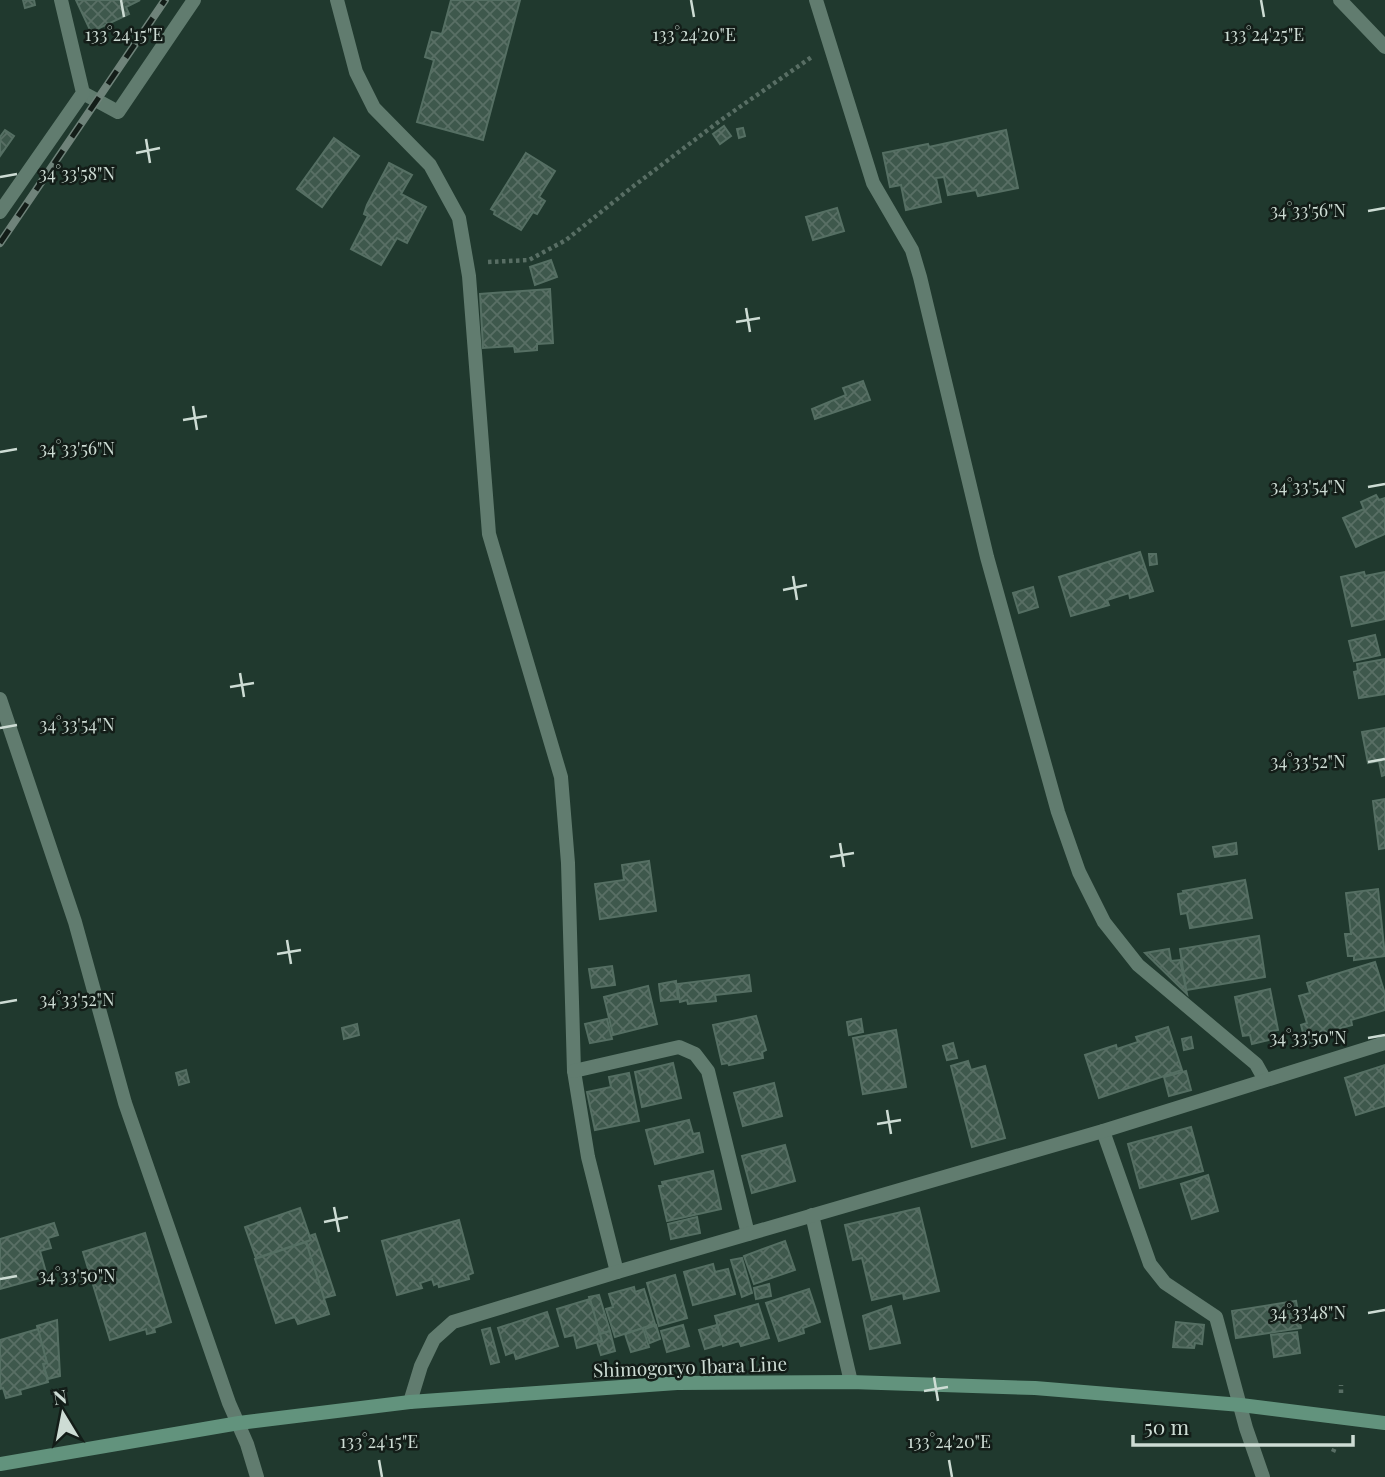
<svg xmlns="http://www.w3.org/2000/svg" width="1385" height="1477" font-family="'Playfair Display',serif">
<defs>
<pattern id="building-cross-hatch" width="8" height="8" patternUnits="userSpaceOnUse" patternTransform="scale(1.75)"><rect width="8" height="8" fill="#3e584c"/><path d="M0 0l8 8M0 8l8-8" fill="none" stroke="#596f65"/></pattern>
</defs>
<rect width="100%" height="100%" fill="#20392e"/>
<g fill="url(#building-cross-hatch)" stroke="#556f63" stroke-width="2">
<path d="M23 0H34L35 5 25 8Z"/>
<path d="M76 0H140L126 7 129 14 91 32Z"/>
<path d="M451 0H520L483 140 417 122 434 60 425 57 432 32 442 34Z"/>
<path d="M724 126 731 136 720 144 713 134Z"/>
<path d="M743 128 745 136 739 138 737 129Z"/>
<path d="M5 130 14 136 0 156V137Z"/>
<path d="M1006 130 1018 188 978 196 976 190 948 195 944 177 936 178 941 202 906 210 901 185 890 187 883 153 928 144 929 147Z"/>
<path d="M334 138 359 156 322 207 297 189Z"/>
<path d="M526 153 555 171 539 197 545 201 537 214 533 212 521 230 494 214 495 211 491 209Z"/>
<path d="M389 163 412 175 401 194 426 207 407 243 397 238 381 265 351 249 368 216 364 214 367 205Z"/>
<path d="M837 208 844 231 813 240 806 217Z"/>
<path d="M551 260 557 277 535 285 530 267Z"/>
<path d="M550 289 553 343 537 344V350L515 352 514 346 483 348 480 294Z"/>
<path d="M863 381 870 400 815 419 812 409 846 395 843 388Z"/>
<path d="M1376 495 1379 500 1385 498V534L1356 547 1343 518 1364 509 1361 502Z"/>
<path d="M1140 552 1153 591 1130 598 1129 593 1107 600 1109 605 1071 616 1059 577Z"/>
<path d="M1149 554H1156L1157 564 1150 565Z"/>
<path d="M1364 572 1365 576 1385 572V619L1352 626 1341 577Z"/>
<path d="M1033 587 1038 607 1019 613 1013 593Z"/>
<path d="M1375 635 1380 655 1354 661 1349 641Z"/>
<path d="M1385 659V694L1359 698 1354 672 1358 671 1357 664Z"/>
<path d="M1385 728V775L1382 776 1379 761 1368 763 1362 732Z"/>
<path d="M1385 799V848L1379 849 1373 801Z"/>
<path d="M1236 843 1237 854 1215 857 1213 847Z"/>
<path d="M649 861 656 911 600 919 595 884 624 880 622 865Z"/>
<path d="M1245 880 1252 918 1190 928 1187 913 1181 914 1178 894 1184 893 1183 891Z"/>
<path d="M1378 889 1385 956 1354 960V956H1348L1345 934H1351L1346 893Z"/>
<path d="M1259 936 1265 977 1186 990 1180 949Z"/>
<path d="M1169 949 1171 961 1180 960 1187 994 1145 953Z"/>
<path d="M1375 962 1385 994V1010L1351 1020 1352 1025 1319 1034 1320 1040 1306 1044 1301 1025 1307 1023 1299 996 1310 993 1307 983Z"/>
<path d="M612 966 615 985 592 988 589 969Z"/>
<path d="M749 975 751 991 715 995 716 1001 688 1004 687 1000 680 1002 677 984Z"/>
<path d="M676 981 678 999 661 1001 659 984Z"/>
<path d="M648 986 657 1024 613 1035 604 997Z"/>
<path d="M1270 989 1278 1030 1271 1031 1273 1039 1252 1044 1250 1035 1243 1036 1235 997Z"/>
<path d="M756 1016 766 1050 762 1052 763 1058 729 1065 728 1063 722 1064 713 1025Z"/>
<path d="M607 1019 612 1039 590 1043 585 1024Z"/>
<path d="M861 1019 863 1032 849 1035 847 1022Z"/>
<path d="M357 1024 359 1035 344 1039 342 1028Z"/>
<path d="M1168 1027 1182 1070 1099 1098 1085 1055 1116 1045 1117 1049 1138 1042 1136 1037Z"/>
<path d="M896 1030 906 1087 863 1094 853 1038Z"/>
<path d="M1191 1037 1193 1048 1184 1050 1182 1039Z"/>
<path d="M953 1043 957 1058 947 1060 943 1046Z"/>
<path d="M968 1061 971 1070 985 1066 1005 1138 972 1147 951 1066Z"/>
<path d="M673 1063 681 1098 642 1107 635 1072Z"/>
<path d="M1385 1065V1106L1356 1115 1345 1078Z"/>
<path d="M186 1070 189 1082 179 1085 176 1073Z"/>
<path d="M1186 1071 1191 1090 1169 1096 1164 1077Z"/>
<path d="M629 1073 639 1121 595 1130 587 1092 611 1087 609 1077Z"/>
<path d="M774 1083 782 1116 743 1126 734 1093Z"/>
<path d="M689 1120 693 1134 699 1133 703 1152 655 1164 646 1130Z"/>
<path d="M1191 1127 1203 1171 1140 1188 1128 1144Z"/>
<path d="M785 1145 795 1181 752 1193 742 1156Z"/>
<path d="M713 1171 721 1209 667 1221 659 1186H663L662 1182Z"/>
<path d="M1208 1175 1218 1211 1192 1219 1181 1184Z"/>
<path d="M300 1208 311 1240 256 1258 245 1227Z"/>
<path d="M919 1208 939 1291 904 1299 903 1293 872 1300 862 1258 853 1260 845 1225Z"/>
<path d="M697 1217 700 1233 671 1239 668 1224Z"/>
<path d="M459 1220 473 1273 468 1275 469 1279 439 1287 438 1283 434 1285 432 1279 420 1283 422 1288 397 1295 382 1241Z"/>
<path d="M54 1223 58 1235 48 1238 51 1248 40 1251 47 1276 0 1289V1239Z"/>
<path d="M145 1233 171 1322 154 1328 155 1332 147 1334 146 1329 110 1340 83 1252Z"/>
<path d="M315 1234 335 1295 324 1298 306 1242 311 1240 309 1236Z"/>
<path d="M785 1241 795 1270 754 1284 744 1256Z"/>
<path d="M306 1242 329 1314 298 1324 295 1317 276 1323 255 1259Z"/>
<path d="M742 1258 752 1293 742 1297 731 1260Z"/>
<path d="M713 1264 715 1272 728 1269 735 1294 693 1305 684 1272Z"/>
<path d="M675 1275 687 1318 659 1326 647 1283Z"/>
<path d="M769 1284 771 1296 756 1299 754 1288Z"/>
<path d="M634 1287 635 1292 644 1289 655 1324 615 1337 606 1309 613 1307 609 1294Z"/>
<path d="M809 1289 820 1322 803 1328 804 1333 779 1341 766 1303Z"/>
<path d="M599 1295 610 1331 600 1334 589 1297Z"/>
<path d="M590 1299 602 1341 577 1348 574 1335 565 1337 557 1309Z"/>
<path d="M1296 1301 1301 1328 1236 1338 1232 1311Z"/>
<path d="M758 1304 769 1338 741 1346 739 1341 723 1346 715 1316Z"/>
<path d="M891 1306 900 1343 870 1349 863 1316Z"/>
<path d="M547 1312 558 1346 516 1359 514 1352 506 1355 498 1328Z"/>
<path d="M57 1320 60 1376 48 1379 43 1364 47 1363 37 1326Z"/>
<path d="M1176 1322 1204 1325 1202 1344 1195 1343 1194 1348 1173 1347Z"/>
<path d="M656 1325 660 1339 650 1343 645 1329Z"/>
<path d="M683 1325 689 1346 667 1352 661 1331Z"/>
<path d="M717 1325 722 1344 705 1349 699 1330Z"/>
<path d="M490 1328 499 1362 491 1364 482 1330Z"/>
<path d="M643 1328 649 1347 631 1352 625 1334Z"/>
<path d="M38 1329 47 1363 43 1364 48 1382 20 1390 21 1394 6 1398 3 1388 0 1389V1340Z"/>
<path d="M610 1331 615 1351 601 1355 597 1342 602 1341 600 1334Z"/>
<path d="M1297 1332 1300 1353 1274 1357 1271 1335Z"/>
</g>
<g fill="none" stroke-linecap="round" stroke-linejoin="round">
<g stroke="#586e64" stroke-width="4.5" stroke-dasharray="3.5 3.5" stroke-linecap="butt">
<path d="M488 262 529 260 566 240 631 188 721 120 813 56"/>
<path d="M1341 1393V1385"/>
<path d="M1333 1452 1336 1445"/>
</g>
<g stroke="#617c6f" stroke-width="14">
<path d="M337 0 356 72 374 108 430 165 459 218 469 276 489 534 561 777 568 863 574 1071 588 1157 617 1272"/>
<path d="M816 0 873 183 912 250 920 277 987 557 1058 812 1079 872 1104 922 1138 965 1256 1064 1265 1080"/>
<path d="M1340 0 1385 47"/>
<path d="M83 93 118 112 194 0"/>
<path d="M0 212 83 93 61 0"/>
<path d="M0 699 75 922 125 1103 229 1403 247 1444 257 1477"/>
<path d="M574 1071 679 1047 695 1054 708 1071 748 1234"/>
<path d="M1103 1131 1150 1264 1165 1283 1216 1317 1246 1428 1263 1477"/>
<path d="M812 1215 851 1382"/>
<path d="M410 1402 421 1366 434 1339 453 1322 617 1272 1103 1131 1385 1043"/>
</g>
<path stroke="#62937d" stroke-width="14" d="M0 1464 239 1423 410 1402 677 1383 851 1382 1035 1388 1241 1405 1385 1423"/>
<defs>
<path id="rail" d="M0 243 165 0"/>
</defs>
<use href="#rail" stroke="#6f837a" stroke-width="8"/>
<use href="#rail" stroke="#131d18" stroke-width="5" stroke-dasharray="16" stroke-linecap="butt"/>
</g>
<path fill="none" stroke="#cddcd4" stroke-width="2.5" d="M121 0 124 17M691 0 694 17M1261 0 1264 17M146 139 150 163M136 153 160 148M0 177 17 174M1368 211 1385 208M746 308 750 332M736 322 760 318M193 406 197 430M183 420 207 416M0 452 17 449M1368 487 1385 484M793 576 797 600M783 590 807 585M240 673 244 697M230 687 254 683M0 728 17 725M1368 762 1385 759M840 843 844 867M830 857 854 853M287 940 291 964M277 954 301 950M0 1003 17 1000M1368 1038 1385 1035M887 1110 891 1134M877 1124 901 1120M334 1207 339 1232M324 1222 348 1217M0 1279 17 1276M1368 1313 1385 1310M934 1377 938 1401M924 1391 948 1387M379 1460 382 1477M949 1460 952 1477"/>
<g text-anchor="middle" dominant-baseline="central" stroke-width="5" stroke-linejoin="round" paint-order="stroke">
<g font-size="19" fill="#cddcd4" stroke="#131d18">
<text transform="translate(690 1366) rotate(-2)">Shimogoryo Ibara Line</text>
</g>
</g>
<g font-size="18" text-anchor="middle" fill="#cddcd4" stroke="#131d18" stroke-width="5" stroke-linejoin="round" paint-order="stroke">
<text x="694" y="41">133°24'20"E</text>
<text x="1264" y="41">133°24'25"E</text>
<text x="124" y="41">133°24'15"E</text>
<text x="77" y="180">34°33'58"N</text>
<text x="1308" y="217">34°33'56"N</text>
<text x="77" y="455">34°33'56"N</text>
<text x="1308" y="493">34°33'54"N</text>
<text x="77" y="731">34°33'54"N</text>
<text x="1308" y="768">34°33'52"N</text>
<text x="77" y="1006">34°33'52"N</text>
<text x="1308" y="1044">34°33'50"N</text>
<text x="77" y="1282">34°33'50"N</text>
<text x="1308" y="1319">34°33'48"N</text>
<text x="379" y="1448">133°24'15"E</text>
<text x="949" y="1448">133°24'20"E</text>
</g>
<g transform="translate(63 1414) rotate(350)" stroke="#131d18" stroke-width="5" paint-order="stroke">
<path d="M0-5L12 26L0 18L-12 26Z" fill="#cddcd4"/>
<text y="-10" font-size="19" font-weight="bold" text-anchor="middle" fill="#cddcd4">N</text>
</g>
<path d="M1133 1435v10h220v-10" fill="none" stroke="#cddcd4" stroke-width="3.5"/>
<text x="1144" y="1435" font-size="21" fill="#cddcd4" stroke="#131d18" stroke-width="5" paint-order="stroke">50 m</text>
</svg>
